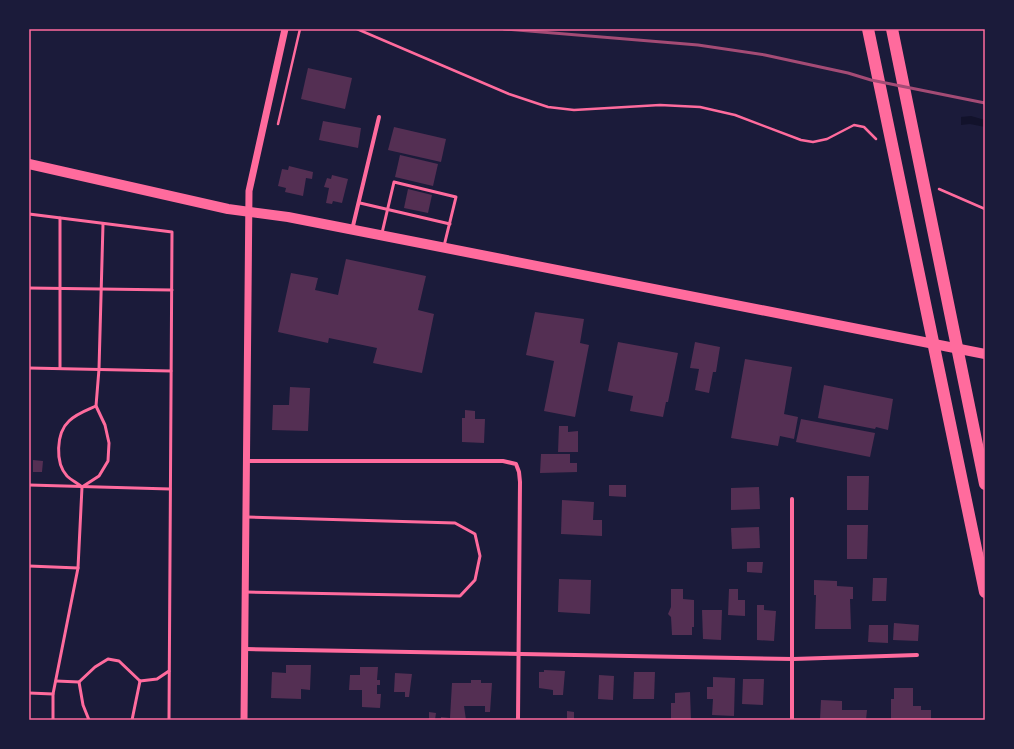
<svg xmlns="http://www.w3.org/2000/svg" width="1014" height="749" font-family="'Fira Sans Condensed',sans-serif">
<rect width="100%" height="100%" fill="#1b1b3a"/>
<path fill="#12122b" d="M971 116 985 120V127L970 124 961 125V117Z"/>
<g fill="#542f53">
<path d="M308 68 352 78 345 109 301 99Z"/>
<path d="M323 121 361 128 358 148 319 140Z"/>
<path d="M394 127 446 139 441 162 388 150Z"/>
<path d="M400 155 438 164 433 186 395 177Z"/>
<path d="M289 166 313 172 312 179 306 178 303 196 285 192 286 188 278 186 282 169 288 170Z"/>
<path d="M332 175 348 179 342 203 333 201 332 204 326 203 329 188 324 187 327 178 331 179Z"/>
<path d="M408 189 432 195 428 213 404 208Z"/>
<path d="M346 259 426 276 418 310 434 314 422 373 373 363 377 348 329 338 328 343 278 332 291 273 318 278 315 290 338 295Z"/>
<path d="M535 312 584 319 580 343 589 345 575 417 544 411 554 361 526 355Z"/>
<path d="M618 342 678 353 668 402H666L663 417 630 411 633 396 608 391Z"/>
<path d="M695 342 720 347 716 372H713L709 393 695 390 699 369 690 368Z"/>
<path d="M745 359 792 367 784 414 798 417 794 439 780 436 778 446 731 438Z"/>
<path d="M824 385 893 399 888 430 876 427 875 429 818 418Z"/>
<path d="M290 387 310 388 308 431 272 430 273 405H289Z"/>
<path d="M465 410 475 411V419H485L484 443 462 442V418H465Z"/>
<path d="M801 419 875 433 870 457 796 442Z"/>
<path d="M559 426H568V432L578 431V452H558Z"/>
<path d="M541 454H570V463H577V472L540 473Z"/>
<path d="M33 460 43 461 42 472H33Z"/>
<path d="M847 476H869L868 510H847Z"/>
<path d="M609 485H626V497L609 496Z"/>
<path d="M759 487 760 509 731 510V488Z"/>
<path d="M562 500 594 502 593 520H602V536L561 534Z"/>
<path d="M847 525H868L867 559H847Z"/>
<path d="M759 527 760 548 732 549 731 528Z"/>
<path d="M747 562H763L762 573 747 572Z"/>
<path d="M873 578H887L886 601H872Z"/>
<path d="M559 579 591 580 590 614 558 612Z"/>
<path d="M814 580 837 581V586L853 587V599H850L851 629H815L816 595H814Z"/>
<path d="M671 589H683V599L694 600V627H692V635H672L671 617 668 614 671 607Z"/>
<path d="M729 589H738V600H745V616L728 615Z"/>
<path d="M757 605H764V610L776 611 774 641 757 640Z"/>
<path d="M702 610H722L721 640 703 639Z"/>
<path d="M894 623 919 625 918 641 893 640Z"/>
<path d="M869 625H888V643L868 642Z"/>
<path d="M286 665H311L310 690 301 689V699L271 698 272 672 286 673Z"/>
<path d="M360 667H378L377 680H380V685H377V694H381L380 708 362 707V690H349L350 675H360Z"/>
<path d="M544 670 565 671 563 695H553V690L539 688V672H544Z"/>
<path d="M634 672H655L654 699H633Z"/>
<path d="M395 673 412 674 409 697H405V692H394Z"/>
<path d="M599 675 614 676 613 700 598 699Z"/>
<path d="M713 677 735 678 734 716 712 715 713 699H707V687H713Z"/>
<path d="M743 679H764L763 705 742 704Z"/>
<path d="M471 680H481V683H492L490 712H485V706H464L466 720H441V717L450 718 452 683H471Z"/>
<path d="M894 688H913V706H921V710H931V720H891V699H894Z"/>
<path d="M690 692 691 720H671V703H675V693Z"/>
<path d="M821 700 842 701V710H867L866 720H820Z"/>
<path d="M567 711 574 712V720H567Z"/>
<path d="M429 712 436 713 435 720H429Z"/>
</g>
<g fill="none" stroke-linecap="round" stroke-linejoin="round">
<g stroke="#ff6b9d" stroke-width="2.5">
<path d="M357 29 509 94 548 107 574 110 660 105 700 107 735 115 801 140 813 142 827 139 854 125 864 127 876 139"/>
<path d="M278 124 300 29"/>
<path d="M939 189 985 209"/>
</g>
<g stroke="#ff6b9d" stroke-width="3">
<path d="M360 203 450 224"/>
<path d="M29 214 172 232 169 720"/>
<path d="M382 233 394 182 456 197 444 246"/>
<path d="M29 288 172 290"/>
<path d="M29 368 171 371"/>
<path d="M60 368V218"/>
<path d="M29 485 170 489"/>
<path d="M82 487 99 476 108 461 109 443 105 425 96 406 99 369 103 224"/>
<path d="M82 487C77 483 71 480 67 476 55 463 56 433 69 421 76 414 87 410 96 406"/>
<path d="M29 566 78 568"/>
<path d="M246 592 460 596 475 580 480 556 475 534 455 523 247 517"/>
<path d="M56 681 79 682 95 667 108 659 119 661 140 681"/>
<path d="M140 681 157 679 169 671"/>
<path d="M79 682 83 705 89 720"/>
<path d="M29 693 53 694"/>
<path d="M53 720V694L78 568 82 487"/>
<path d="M132 720 140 681"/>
</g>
<g stroke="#ff6b9d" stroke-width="4">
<path d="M352 230 379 117"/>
<path d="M247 461H503L516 464 519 472 520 482 518 720"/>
<path d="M246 649 793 659 917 655"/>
<path d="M792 720V499"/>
</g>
<path stroke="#ff6b9d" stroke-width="7" d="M244 720 249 191 285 29"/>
<path stroke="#ff6b9d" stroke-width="10" d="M29 164 228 209 288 217 985 354"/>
<g stroke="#ff6b9d" stroke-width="12">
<path d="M868 29 985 592"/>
<path d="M892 29 985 484"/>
</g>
<path stroke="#a44b75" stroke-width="3" d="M504 29 698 45 765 55 848 73 871 80 985 103"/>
</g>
<rect width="1014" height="749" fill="none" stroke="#1b1b3a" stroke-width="60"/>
<rect x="30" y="30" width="954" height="689" fill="none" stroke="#ff6b9d" stroke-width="1.5"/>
</svg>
